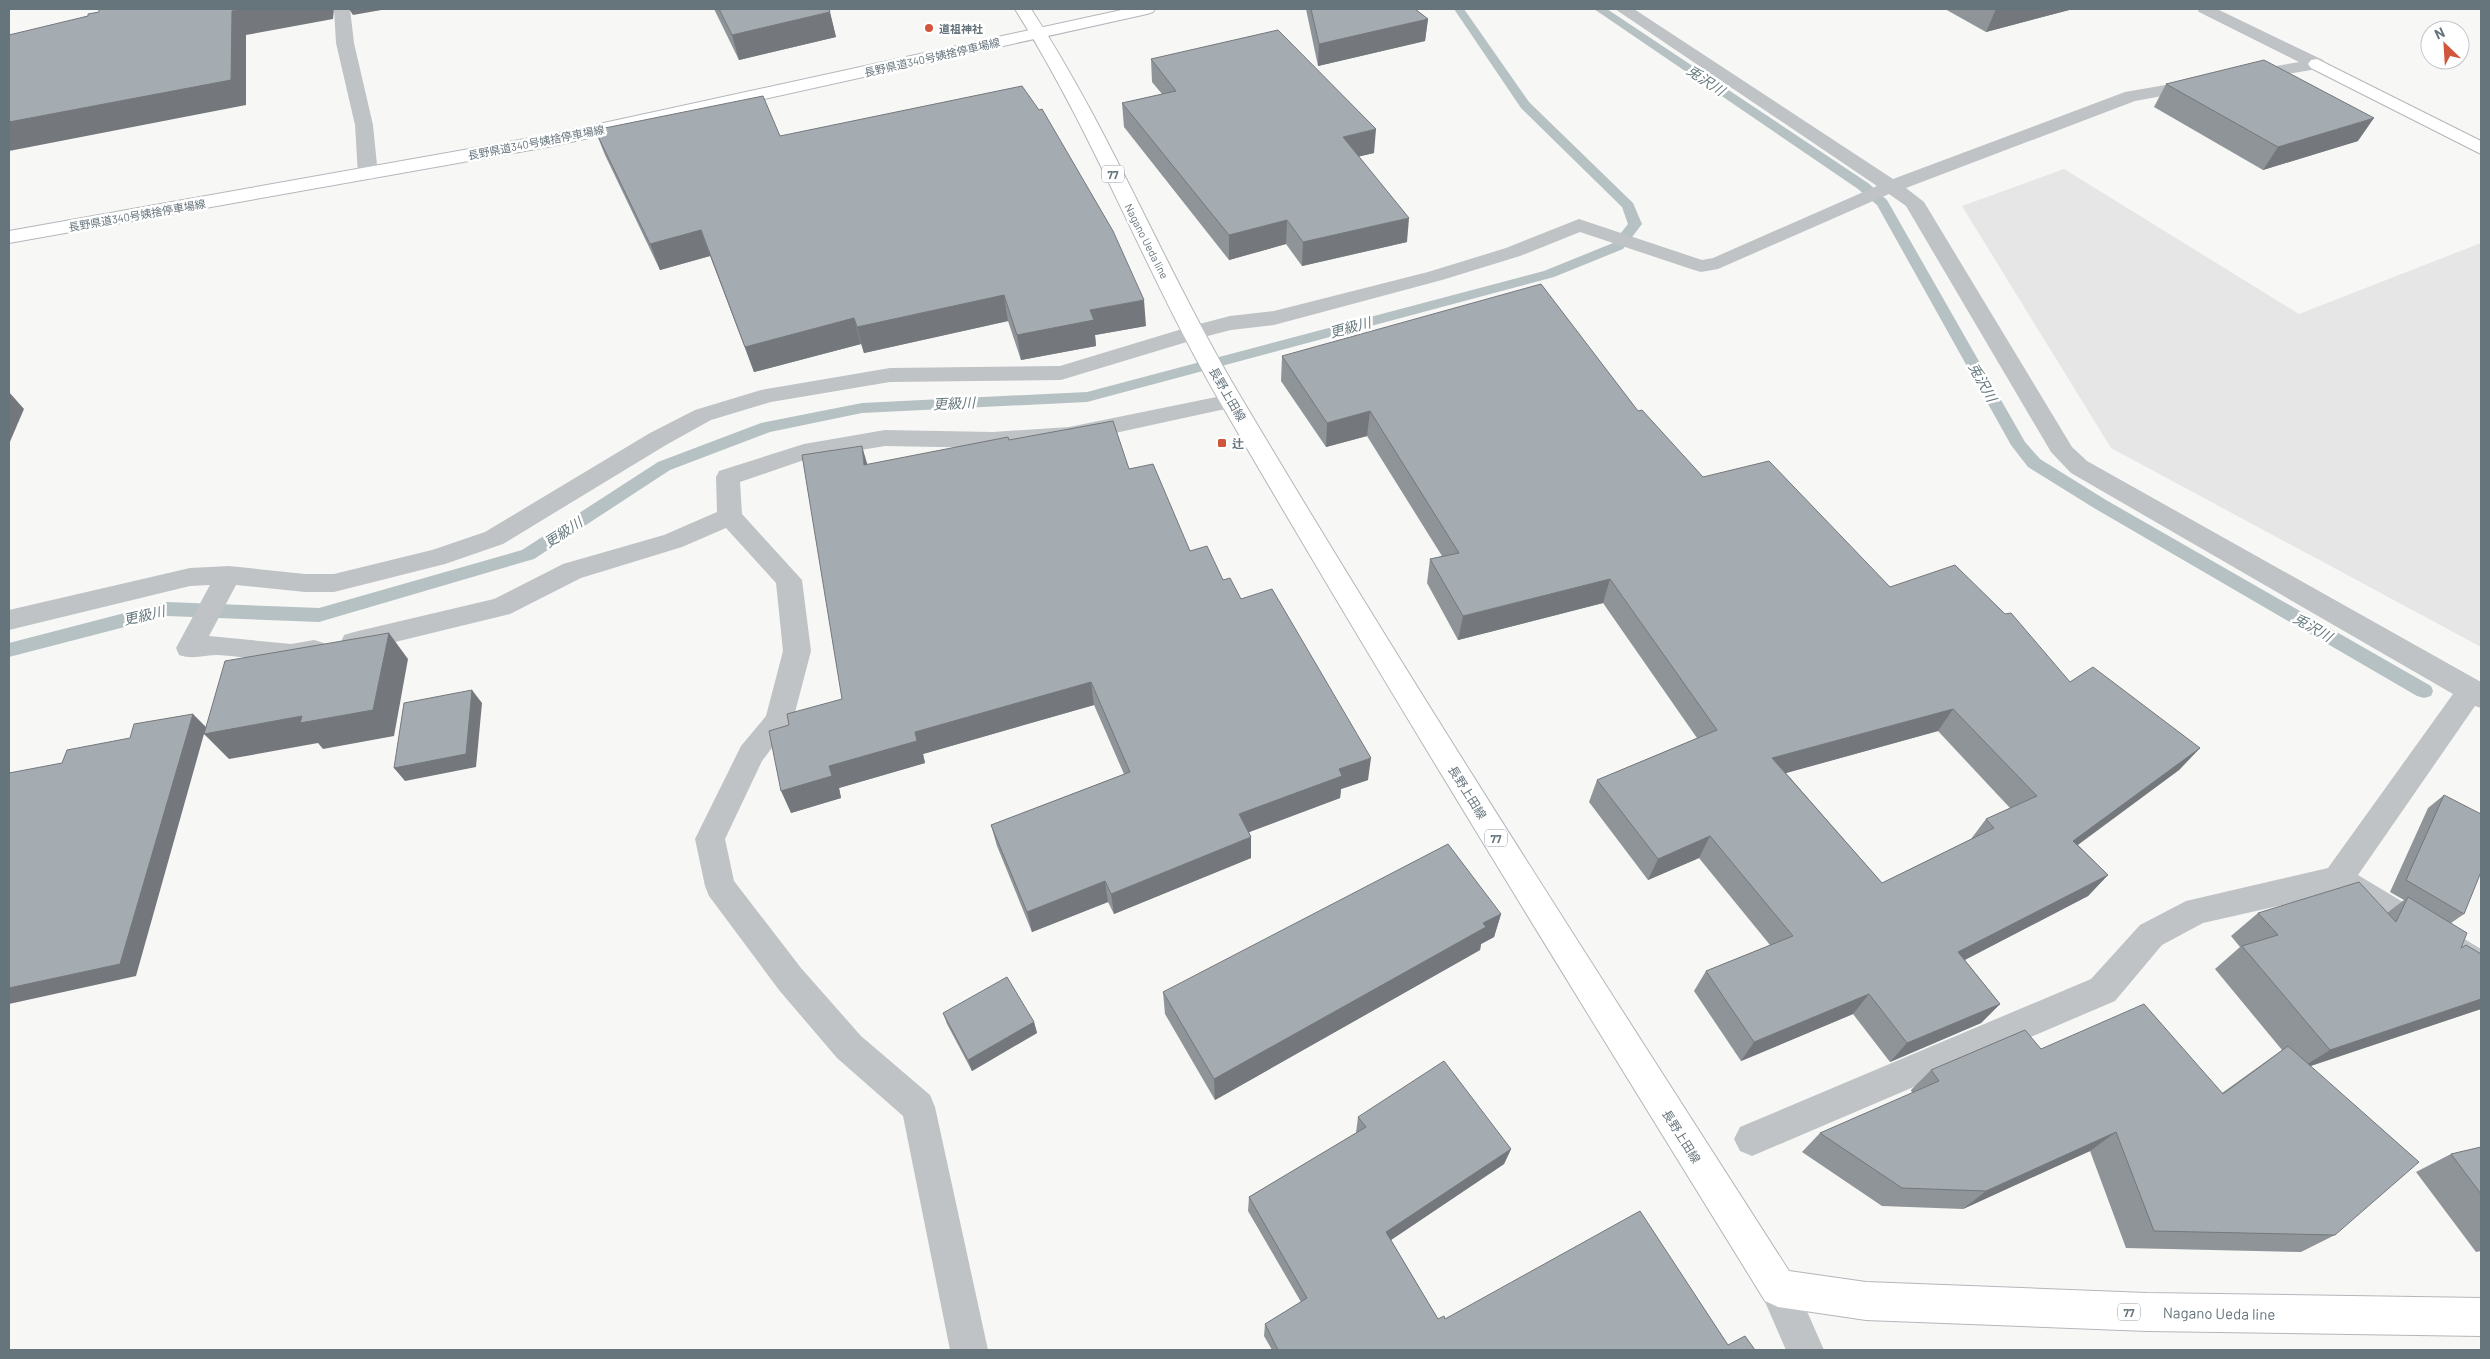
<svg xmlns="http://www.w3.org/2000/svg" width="2490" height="1359" font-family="Barlow,'Noto Sans JP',sans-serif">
<rect width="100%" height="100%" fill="#f7f7f5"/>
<path fill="#e5e6e5" d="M2064 169 2299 314 2481 243V647L2111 448 1962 206Z"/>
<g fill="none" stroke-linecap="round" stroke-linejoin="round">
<g fill="#b6c1c4" fill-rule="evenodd">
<path d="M1454 9H1464L1529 102 1633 203 1642 224 1623 249 1554 277 1087 402 862 413 770 432 670 470 534 559 319 622 167 616 9 657V643L167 602 319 608 522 550 658 462 761 423 862 403 1087 392 1544 271 1613 243 1628 224 1622 207 1521 108Z"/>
<path d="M1594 9H1607L1868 183 1887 200 2025 442 2040 459 2106 500 2431 686 2433 691 2431 696 2424 698 2417 696 2094 508 2028 467 2011 445 1877 205 1858 189Z"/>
</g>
<defs>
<g id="secondary">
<path d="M1126 9H1155L1153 12 1147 14 553 146 9 243V231L553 134Z"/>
<path d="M2317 59 2481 141V154L2311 68 2308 64 2311 60Z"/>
</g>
<path id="primary" d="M1015 9H1031C1112 133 1166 272 1242 399 1417 694 1604 982 1789 1271L1866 1282 2147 1293 2481 1298V1336L2147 1331 1866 1320 1778 1307 1765 1301C1581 1003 1396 705 1220 402 1146 274 1094 134 1015 9Z"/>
</defs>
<use href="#secondary" stroke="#b2b7ba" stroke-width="2"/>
<use href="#primary" stroke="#b3b7ba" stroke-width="2"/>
<g fill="#bfc3c6" fill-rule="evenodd">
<path d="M1615 9H1634L1893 179 2125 92 2200 79 2206 80 2209 84 2206 88 2135 101 1906 188 1924 202 2072 447 2087 461 2481 682V708L2475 706 2358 875 2481 949V981L2470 976 2335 893 2203 923 2162 945 2115 1001 1752 1156 1740 1151 1734 1139 1740 1127 2091 979 2140 925 2186 901 2328 868 2453 694 2071 473 2051 452 1906 206 1889 194 1718 269 1701 272 1694 270 1580 232 1520 256 1442 280 1274 325 1231 330 1192 340 1184 338 1181 333 1184 328 1230 316 1274 311 1428 272 1506 248 1579 219 1702 260 1713 258 1877 186Z"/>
<path d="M2197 9H2217L2323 60 2326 64 2323 68 2317 69 2247 81 2241 80 2238 76 2241 72 2299 62 2199 12Z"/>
</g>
<g fill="#bfc3c6" fill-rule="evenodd">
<path d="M334 9H350L354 43 373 125 378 175 375 179H361L358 175 355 125 336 43Z"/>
<path d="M1192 326 1200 328 1203 333 1200 338 1061 380 890 382 771 402 711 420 666 445 503 544 445 564 334 592H305L236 585 209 636 291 644 314 640 324 643 328 650 324 657C286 669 256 657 218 655 205 655 193 660 179 655L176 648 210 585 190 586 9 630V610L190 568 229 566 305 574H334L432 550 485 532 650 433 695 410 761 390 890 368 1060 366Z"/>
<path d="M1231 394 1239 396 1242 401 1239 406 1069 443 993 448 885 446 807 459 740 482 742 514 802 580 811 651 793 720 762 761 725 839 734 881 801 968 861 1036 930 1095 935 1107 988 1350H950L903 1116 837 1058 779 990 709 896 705 886 695 839 741 746 766 716 783 651 776 583 726 528 682 547 581 578 510 614 354 652 344 649 341 642 344 635 354 632 494 599 563 564 664 535 717 512 716 477 719 471 804 444 885 430 993 432 1069 427Z"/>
<path d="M1778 1269 1791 1275 1824 1350H1786L1759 1288 1765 1275Z"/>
</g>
<use href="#secondary" fill="#fff" fill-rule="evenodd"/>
<use href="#primary" fill="#fff" fill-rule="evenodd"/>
</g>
<g fill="#8e9498" fill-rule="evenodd">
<path d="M714 9H829L836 37 739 60Z"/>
<path d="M1306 9H1415L1428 19 1425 41 1318 66Z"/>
<path d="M1945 9H2073L1986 32Z"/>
<path d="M1151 59 1374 153 1359 156 1407 242 1302 266 1286 244 1229 260 1124 127 1122 103 1162 94 1152 82Z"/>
<path d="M2166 84 2358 141 2263 170 2154 107Z"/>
<path d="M595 130 780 136 1146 326 1095 335 1096 346 1021 360 1008 321 864 353 861 344 754 372 710 256 660 270 605 155Z"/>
<path d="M1282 356 1638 411 1703 477 1890 587 2070 682 2200 748 2179 770 2078 845 2108 875 2088 896 1965 960 2000 1004 1981 1023 1890 1062 1853 1014 1741 1061 1694 991 1706 971 1770 945 1699 858 1648 880 1589 802 1597 780 1697 738 1603 603 1458 640 1427 583 1430 559 1442 556 1367 436 1326 447 1281 381ZM1938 731 2010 808 1986 819 1971 839 1882 883 1786 773Z"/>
<path d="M1009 440 1129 469 1190 551 1223 580 1241 599 1368 780 1341 789 1340 798 1249 832 1251 837V858L1114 914 1108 902 1032 932 997 846 991 825 1124 774 1094 705 923 754 925 763 839 788 841 798 791 813 789 725 842 699 868 465Z"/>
<path d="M2444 795 2464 914 2451 923 2462 948 2481 954V1009L2311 1066 2335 1235 2301 1252 2126 1248 2090 1151 1963 1209 1882 1206 1802 1152 1820 1133 1912 1093 1911 1090 1931 1070 2041 1049 2222 1093 2282 1050 2215 969 2240 947 2231 936 2258 913H2387L2404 900 2390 892 2428 808Z"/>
<path d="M1501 914 1494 937 1481 944 1480 950 1215 1100 1165 1014 1163 992Z"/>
<path d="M943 1013 1034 1022 1037 1033 972 1071 947 1024Z"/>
<path d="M1358 1117 1511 1149 1504 1164 1391 1240 1438 1319 1728 1345 1755 1350H1272L1264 1336 1265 1324 1301 1302 1248 1211 1249 1197 1356 1133Z"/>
<path d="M2481 1147V1251L2476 1252 2416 1172 2451 1154Z"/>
</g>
<g fill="#74787c">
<path d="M244 9H334L333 19 246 35V105L9 151V122L232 11Z"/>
<path d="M349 9H387L353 15Z"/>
<path d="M1996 9H2073L1986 32Z"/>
<path d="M830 12 836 37 739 60 732 35Z"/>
<path d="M1428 19 1425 41 1318 66 1319 44Z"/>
<path d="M2374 118 2358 141 2263 170 2278 147Z"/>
<path d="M1376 129 1374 153 1341 161 1343 137Z"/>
<path d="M1409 218 1407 242 1302 266 1303 242Z"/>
<path d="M1287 220 1286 244 1229 260V235Z"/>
<path d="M701 230 710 256 660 270 650 244Z"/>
<path d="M1004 295 1008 321 864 353 857 327Z"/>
<path d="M1144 300 1146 326 1095 335 1096 346 1021 360 1017 335 1090 310Z"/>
<path d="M854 318 861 344 754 372 745 347Z"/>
<path d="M9 392 24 409 9 444Z"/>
<path d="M1370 411 1367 436 1326 447 1327 423Z"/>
<path d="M862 446 869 470 864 465Z"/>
<path d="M1610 579 1603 603 1458 640 1463 616Z"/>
<path d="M389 633 408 659 394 736 323 749 318 743 229 759 204 734 136 976 9 1004V988L193 714 206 727 302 716Z"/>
<path d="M1091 682 1094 705 923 754 925 763 839 788 841 798 791 813 781 791 829 766 915 732Z"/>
<path d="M472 690 482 703 476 767 405 781 394 768Z"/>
<path d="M1953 709 1938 731 1761 780 1772 758Z"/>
<path d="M2200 748 2179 770 2054 862 2073 841Z"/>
<path d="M1371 758 1368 780 1341 789 1340 798 1239 836V814L1339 769Z"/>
<path d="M1710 836 1699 858 1648 880 1658 859Z"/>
<path d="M1251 837V858L1114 914 1111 894Z"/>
<path d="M2108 875 2088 896 1941 972 1958 952Z"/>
<path d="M1105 881 1108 902 1032 932 1027 912Z"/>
<path d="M1501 914 1494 937 1481 944 1480 950 1215 1100 1214 1079 1483 923Z"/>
<path d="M1869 994 1853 1014 1741 1061 1754 1042Z"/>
<path d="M2481 999V1009L2298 1070 2330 1050Z"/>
<path d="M2000 1004 1981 1023 1890 1062 1907 1043Z"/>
<path d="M1034 1022 1037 1033 972 1071 968 1060Z"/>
<path d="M2116 1132 2090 1151 1963 1209 1986 1191Z"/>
<path d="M1511 1149 1504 1164 1382 1246 1386 1232Z"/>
</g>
<g fill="#a5acb1" stroke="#74787c" fill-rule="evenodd">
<path d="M99 9H244L232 11 231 80 9 122V35L88 16V14L99 12Z"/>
<path d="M719 9H829L830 12 732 35Z"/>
<path d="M1311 9H1415L1428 19 1319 44Z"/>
<path d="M1278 30 1376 129 1343 137 1409 218 1303 242 1287 220 1229 235 1122 103 1176 91 1151 59Z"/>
<path d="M2264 60 2374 118 2278 147 2166 84Z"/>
<path d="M1022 86 1039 110 1042 109 1113 231 1144 300 1090 310 1094 320 1017 335 1004 295 857 327 854 318 745 347 701 230 650 244 595 130 763 96 780 136Z"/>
<path d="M1541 284 1638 411 1642 410 1703 477 1769 461 1890 587 1955 565 2005 614 2011 613 2070 682 2093 667 2200 748 2073 841 2108 875 1958 952 2000 1004 1907 1043 1869 994 1754 1042 1706 971 1793 936 1710 836 1658 859 1597 780 1717 730 1610 579 1463 616 1430 559 1459 553 1370 411 1327 423 1282 356ZM1953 709 2037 796 1986 819 1994 828 1882 883 1772 758Z"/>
<path d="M1113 421 1129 469 1153 464 1190 551 1207 546 1223 580 1230 578 1241 599 1272 589 1371 758 1339 769 1342 776 1239 814 1251 837 1111 894 1105 881 1027 912 991 825 1130 772 1091 682 915 732 917 741 829 766 832 776 781 791 769 731 789 725 787 714 842 699 802 455 862 446 864 465 1008 437 1009 440Z"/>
<path d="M389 633 373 710 300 723 302 716 204 734 225 661Z"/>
<path d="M472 690 466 754 394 768 404 703Z"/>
<path d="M193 714 120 964 9 988V773L62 763 67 750 130 738 134 724Z"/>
<path d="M2444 795 2481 814V872L2464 914 2406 880Z"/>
<path d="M1448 844 1501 914 1483 923 1486 927 1214 1079 1163 992Z"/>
<path d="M2359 882 2396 922 2408 897 2467 933 2461 948 2466 945 2481 954V999L2330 1050 2242 946 2278 935 2258 913Z"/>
<path d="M1007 977 1034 1022 968 1060 943 1013Z"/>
<path d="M2144 1004 2223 1094 2288 1046 2419 1162 2335 1235 2154 1231 2116 1132 1986 1191 1902 1188 1820 1133 1939 1081 1931 1070 2025 1030 2041 1049Z"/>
<path d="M1444 1061 1511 1149 1386 1232 1438 1319 1444 1316 1445 1319 1640 1211 1728 1345 1745 1336 1755 1350H1278L1265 1324 1307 1298 1249 1197 1366 1127 1358 1117Z"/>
<path d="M2481 1147V1194L2451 1154Z"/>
</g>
<g fill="#d0563c" stroke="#fff" stroke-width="2">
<circle cx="929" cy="28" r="5"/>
<rect x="1217" y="438" width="10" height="10" rx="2.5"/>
</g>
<g text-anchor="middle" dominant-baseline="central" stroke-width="5" stroke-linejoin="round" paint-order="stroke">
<g font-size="11" font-weight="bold" fill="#66747c" stroke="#fff" text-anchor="start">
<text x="939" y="28">道祖神社</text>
</g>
<g font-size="11" fill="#66747c" stroke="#fff">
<text transform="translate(932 57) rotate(-13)">長野県道340号姨捨停車場線</text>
<text transform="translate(536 142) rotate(-11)">長野県道340号姨捨停車場線</text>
<text transform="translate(137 215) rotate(-10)">長野県道340号姨捨停車場線</text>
<text transform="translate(1147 241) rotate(63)">Nagano Ueda line</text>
</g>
<g fill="#fff" stroke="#949ea3" stroke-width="1">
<rect x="1102" y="165.5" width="22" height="17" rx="4"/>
<rect x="1485" y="829.5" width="22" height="17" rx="4"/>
<rect x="2118" y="1303.5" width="22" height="17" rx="4"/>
</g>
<g font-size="11" font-weight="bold" fill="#66747c">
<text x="1113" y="174">77</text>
<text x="1496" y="838">77</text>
<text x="2129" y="1312">77</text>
</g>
<g font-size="12" fill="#66747c" stroke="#fff">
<text transform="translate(1228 394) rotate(60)">長野上田線</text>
<text transform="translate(1468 792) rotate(58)">長野上田線</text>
<text transform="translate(1682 1136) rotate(58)">長野上田線</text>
</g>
<g font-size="12" font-weight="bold" fill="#66747c" stroke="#fff" text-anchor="start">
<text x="1232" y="443">辻</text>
</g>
<g font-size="14" font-style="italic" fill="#66797e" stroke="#fff">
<text transform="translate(1706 80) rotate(34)">兎沢川</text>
<text transform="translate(1350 327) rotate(-15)">更級川</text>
<text transform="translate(1983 382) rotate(61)">兎沢川</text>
<text transform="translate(954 403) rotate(-3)">更級川</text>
<text transform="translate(563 532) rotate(-33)">更級川</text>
<text transform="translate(144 615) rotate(-13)">更級川</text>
<text transform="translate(2313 627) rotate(30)">兎沢川</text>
</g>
<g font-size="15" fill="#66747c" stroke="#fff">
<text transform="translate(2219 1313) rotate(1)">Nagano Ueda line</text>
</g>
</g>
<rect width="2490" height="1359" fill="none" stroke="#66747c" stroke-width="20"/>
<g transform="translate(2445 45) rotate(335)"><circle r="24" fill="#ffffff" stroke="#c2c7cb"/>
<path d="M0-4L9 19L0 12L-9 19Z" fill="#d0563c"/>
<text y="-8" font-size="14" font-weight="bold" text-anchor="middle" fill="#66747c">N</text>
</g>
</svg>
